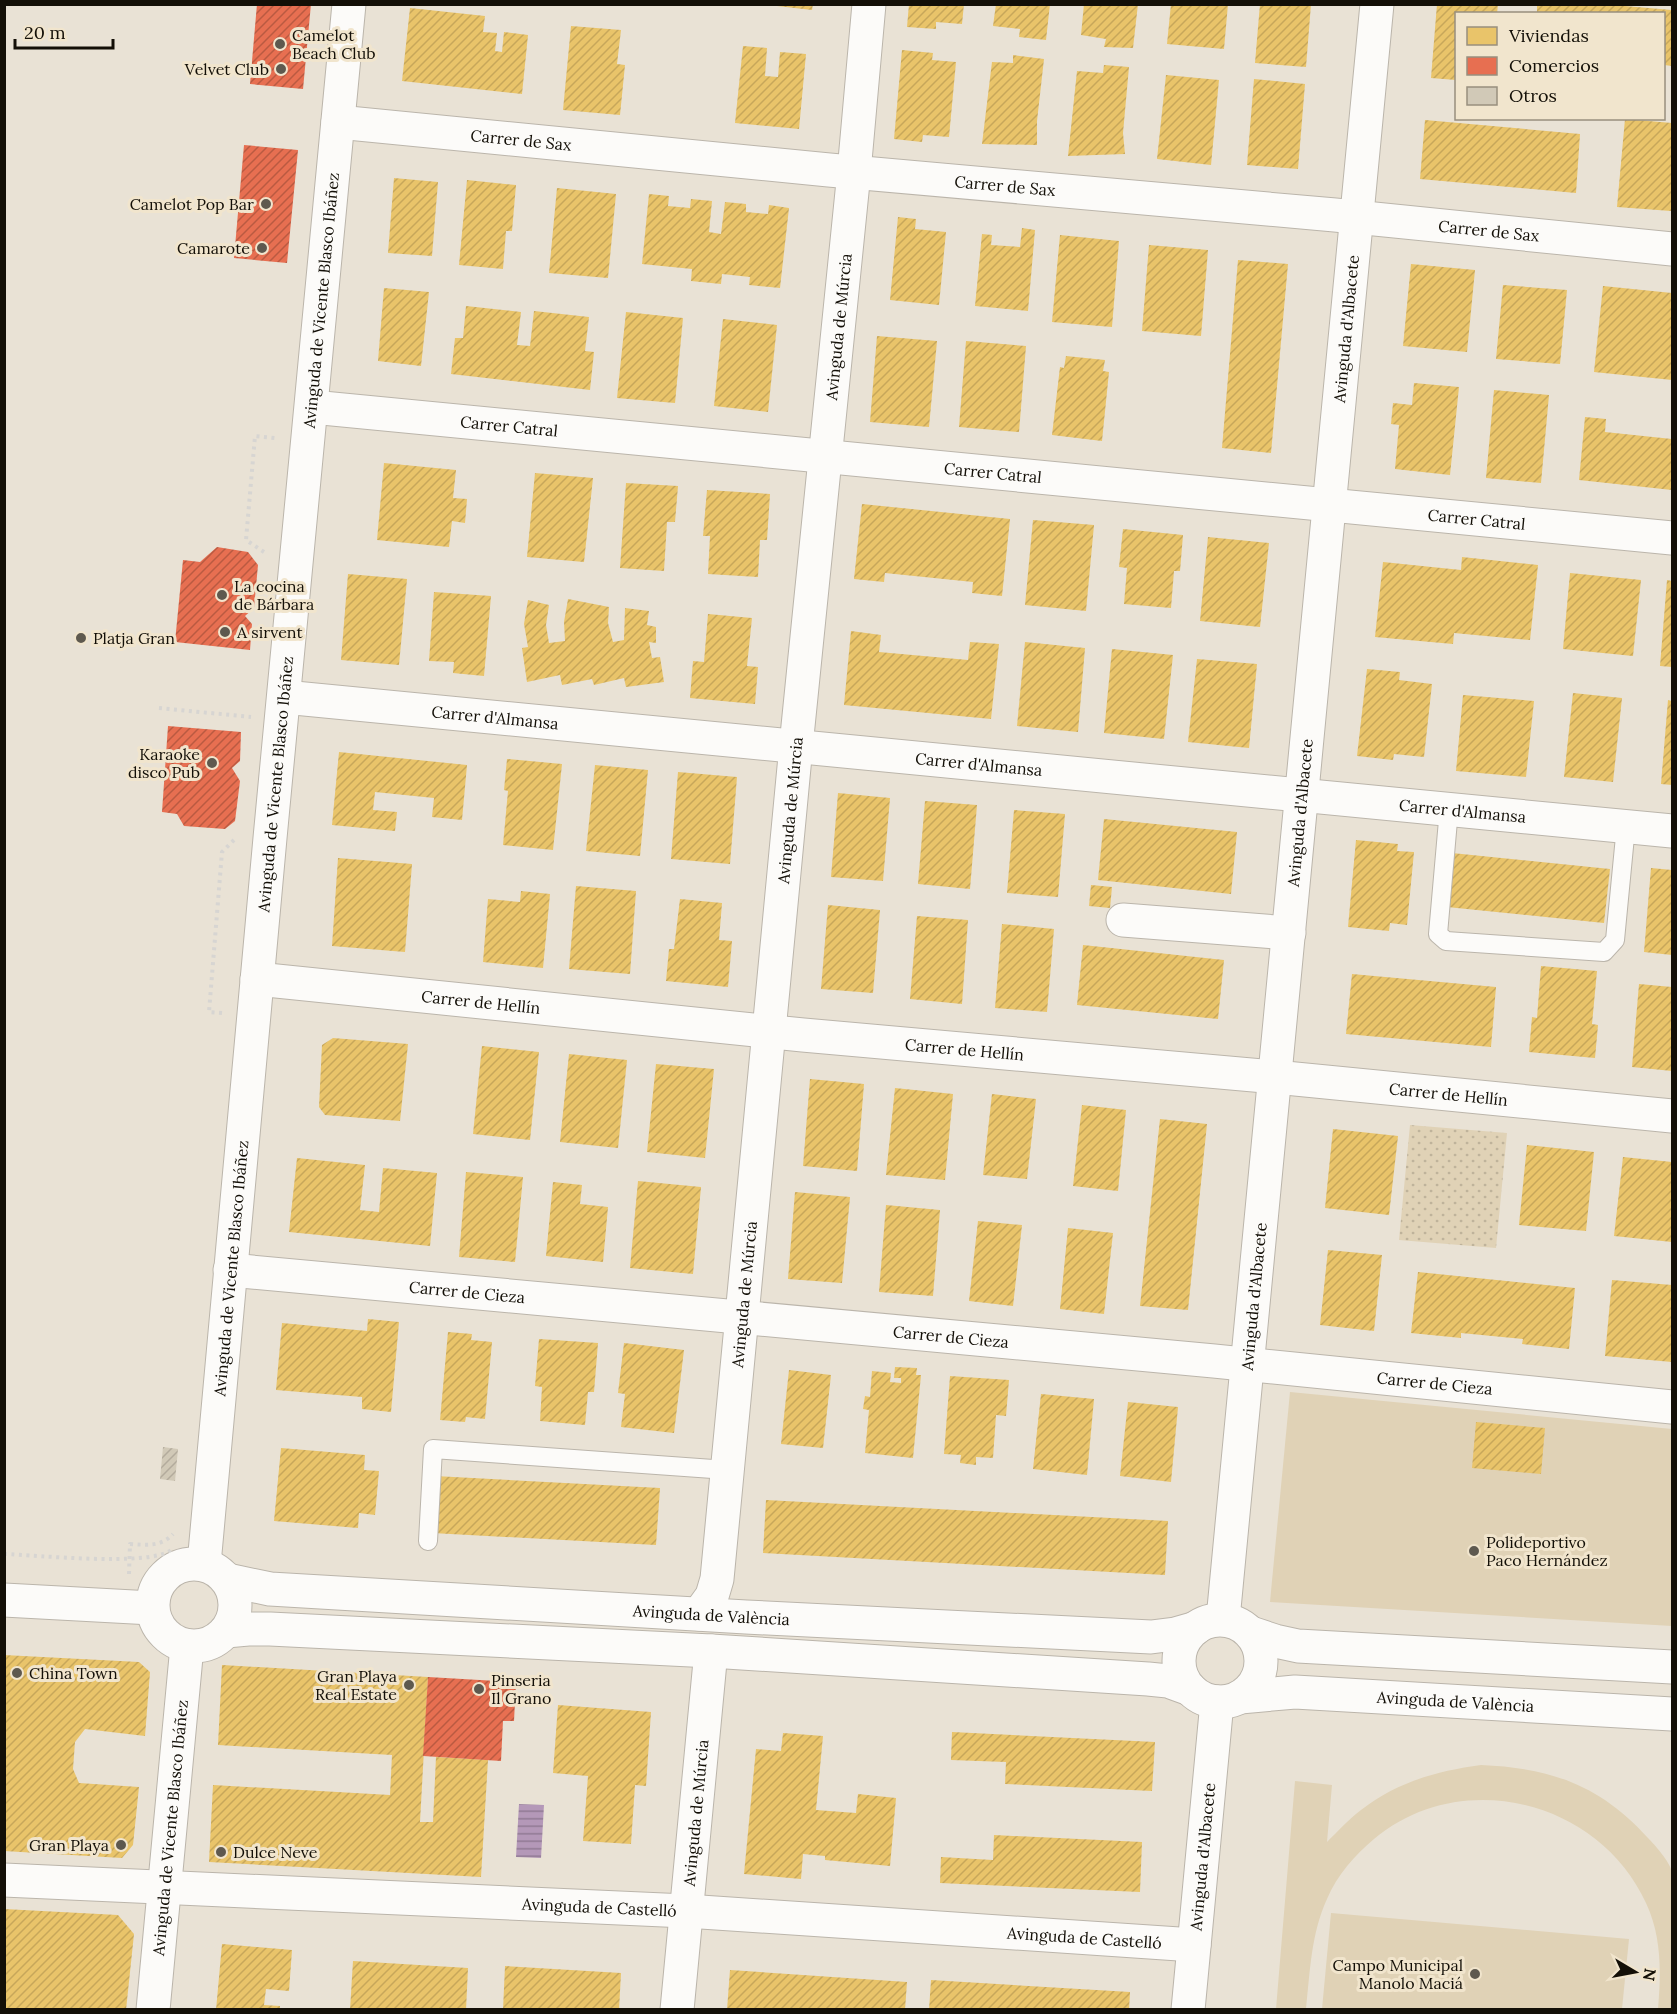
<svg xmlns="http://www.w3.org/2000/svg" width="1677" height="2014" font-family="Lora,serif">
<defs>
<pattern id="grass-dots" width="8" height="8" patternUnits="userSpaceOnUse" patternTransform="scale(1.5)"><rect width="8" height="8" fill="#e0d2b6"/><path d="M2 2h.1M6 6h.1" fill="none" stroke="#bfb39b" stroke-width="1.8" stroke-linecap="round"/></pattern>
<pattern id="water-rules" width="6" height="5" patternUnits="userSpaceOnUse" patternTransform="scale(1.5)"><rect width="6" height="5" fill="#b498b8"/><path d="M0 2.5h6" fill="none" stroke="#917a94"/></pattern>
<pattern id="homes-hatch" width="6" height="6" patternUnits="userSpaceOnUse" patternTransform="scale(1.5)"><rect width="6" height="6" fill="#e9c46a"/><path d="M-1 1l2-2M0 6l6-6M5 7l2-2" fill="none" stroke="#c7a75a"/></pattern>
<pattern id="shops-hatch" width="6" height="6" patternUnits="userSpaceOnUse" patternTransform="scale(1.5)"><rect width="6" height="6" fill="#e76f51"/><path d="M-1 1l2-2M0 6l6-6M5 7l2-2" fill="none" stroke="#ba5a41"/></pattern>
<pattern id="building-hatch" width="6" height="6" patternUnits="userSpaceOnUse" patternTransform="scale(1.5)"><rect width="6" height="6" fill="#d1c9b7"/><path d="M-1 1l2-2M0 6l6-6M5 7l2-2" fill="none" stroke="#b3ab9c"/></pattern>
</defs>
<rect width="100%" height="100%" fill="#e9e2d5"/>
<path fill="url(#grass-dots)" d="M1410 1125 1507 1133 1496 1248 1399 1240Z"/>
<g fill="#e0d2b6">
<path d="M1290 1392 1672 1429V1626L1270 1602Z"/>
<path d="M1481 1765C1551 1768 1600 1785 1648 1838 1655 1845 1670 1862 1672 1872 1675 1880 1672 1894 1672 1904 1672 1939 1673 1974 1672 2009H1658C1661 1973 1662 1937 1646 1903 1599 1800 1461 1766 1374 1839 1355 1855 1337 1875 1327 1899 1311 1934 1310 1972 1306 2009H1276L1295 1781 1332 1785 1327 1842C1338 1831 1349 1819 1361 1810 1397 1782 1437 1771 1481 1765Z"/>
<path d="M1331 1913 1629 1939 1622 2009H1322Z"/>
</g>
<path fill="url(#water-rules)" d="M519 1804 544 1805 541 1858 516 1857Z"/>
<g fill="url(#homes-hatch)">
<path d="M777 4H813L812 10 777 6Z"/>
<path d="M909 4H964L962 24 936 22V29L907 27Z"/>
<path d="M996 4H1050L1046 40 1019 37 1020 29 993 26Z"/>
<path d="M1084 4H1138L1133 48 1104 47 1106 39 1081 35Z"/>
<path d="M1171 4H1228L1224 49 1167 44Z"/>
<path d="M1260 4H1311L1306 67 1255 63Z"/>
<path d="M1437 4H1498L1497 14H1456V80L1431 78Z"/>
<path d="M1537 5H1613L1672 10V66L1664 65V14H1537Z"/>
<path d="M410 8 485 16 483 32 497 33 495 51 502 52 504 32 528 35 522 94 402 81Z"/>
<path d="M571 26 621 30 617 64 625 65 620 115 563 110Z"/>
<path d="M743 46 767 48 765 76 778 77 780 52 806 54 799 129 735 123Z"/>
<path d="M902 50 933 53 932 60 956 62 949 137 923 135 922 142 894 139Z"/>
<path d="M1013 55 1044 59 1037 121V145L982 144 992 62 1013 63Z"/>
<path d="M1104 65 1129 67 1123 133 1125 154 1068 156 1077 71 1103 73Z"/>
<path d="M1166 75 1219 80 1211 165 1157 159Z"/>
<path d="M1254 79 1305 84 1298 169 1247 165Z"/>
<path d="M1625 119 1672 123V190L1671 211 1617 207Z"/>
<path d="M1425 120 1580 134 1576 193 1420 179Z"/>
<path d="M394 178 438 182 432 256 388 253Z"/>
<path d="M467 180 516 185 512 231H506L503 269 459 265Z"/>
<path d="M557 188 616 194 608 278 549 273Z"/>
<path d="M649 194 669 196 668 206 690 208 691 199 712 201 709 232 721 234 725 202 746 204V212L768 214 769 205 789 208 780 288 749 285 750 277 722 274 721 284 691 281 692 269 642 264Z"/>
<path d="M898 217 916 219 915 229 946 232 939 305 890 300Z"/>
<path d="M1022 228 1035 230 1028 311 975 306 982 234 992 235 991 245 1020 247Z"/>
<path d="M1060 235 1119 241 1112 327 1052 322Z"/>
<path d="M1149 245 1208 250 1201 336 1142 331Z"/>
<path d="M1238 260 1288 264 1271 453 1222 448Z"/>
<path d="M1411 264 1475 270 1467 352 1403 346Z"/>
<path d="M1503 285 1567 290 1560 364 1496 359Z"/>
<path d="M1603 286 1672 293V380L1594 372Z"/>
<path d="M384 288 429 292 421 366 378 361Z"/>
<path d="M466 306 521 312 517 345 530 346 534 311 589 317 585 351 594 352 590 390 451 374 455 338H463Z"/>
<path d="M626 312 683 318 675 403 617 398Z"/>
<path d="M723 319 777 325 768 412 714 406Z"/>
<path d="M877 336 937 341 929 427 870 422Z"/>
<path d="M966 341 1026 346 1019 432 959 427Z"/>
<path d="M1066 356 1105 360 1103 371 1109 372 1102 441 1052 435 1060 367 1064 368Z"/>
<path d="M1414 383 1459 387 1450 475 1395 469 1399 425 1391 424 1393 403 1412 405Z"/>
<path d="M1494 390 1549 395 1541 483 1486 478Z"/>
<path d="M1585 417 1606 419 1605 432 1672 439V490L1579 480Z"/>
<path d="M384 463 456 470 453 498 467 499 465 523 452 521 449 547 377 540Z"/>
<path d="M535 473 593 478 584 562 527 557Z"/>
<path d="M626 483 678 486 675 522H667L664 571 620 568Z"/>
<path d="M707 490 770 494 767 540H760L758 577 708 574 710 536H703Z"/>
<path d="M862 504 1010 519 1002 596 972 593 973 582 885 573 884 582 854 579Z"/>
<path d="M1033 520 1094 525 1086 611 1025 605Z"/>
<path d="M1123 529 1183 535 1180 571H1174L1171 608 1124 604 1127 568 1119 567Z"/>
<path d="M1208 537 1269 543 1260 627 1200 621Z"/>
<path d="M1462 557 1538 565 1530 640 1454 633 1453 644 1375 637 1383 562 1461 570Z"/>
<path d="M1570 573 1641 580 1633 656 1563 649Z"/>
<path d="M348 574 407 579 399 665 341 660Z"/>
<path d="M1667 580 1672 581V667L1660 666Z"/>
<path d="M434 592 491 596 484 676 453 673 454 662 429 661Z"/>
<path d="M568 599 609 607 608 623 613 642 624 640 625 608 649 611 647 625 656 627V643L649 642 652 658 660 657 664 682 626 687 624 678 594 685 592 679 562 685 560 675 527 682 522 648 528 647 524 624 528 600 549 605 546 625 549 643 565 641 564 622Z"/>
<path d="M708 614 752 618 747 666 758 667 755 704 690 698 693 661 704 662Z"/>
<path d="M851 631 881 635 879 652 968 660 970 642 999 644 991 719 844 705Z"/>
<path d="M1025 642 1085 648 1078 732 1017 726Z"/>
<path d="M1112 649 1173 655 1164 739 1104 733Z"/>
<path d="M1197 659 1257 664 1249 748 1188 742Z"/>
<path d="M1367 669 1400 672 1399 680 1432 684 1424 757 1394 754 1393 760 1357 756Z"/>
<path d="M1573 693 1622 698 1613 782 1564 777Z"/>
<path d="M1463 695 1534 701 1526 777 1456 771Z"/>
<path d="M1668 700 1672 701V785L1661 784Z"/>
<path d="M339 752 467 765 462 820 432 817 434 798 375 792 373 810 397 812 395 831 332 825Z"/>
<path d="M507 759 562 764 553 850 503 845 508 791 504 790Z"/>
<path d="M595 765 648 770 640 856 586 851Z"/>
<path d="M678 772 737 777 730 864 671 859Z"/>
<path d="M838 793 890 798 883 881 831 877Z"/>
<path d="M925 801 977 805 970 889 918 884Z"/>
<path d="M1014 810 1065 814 1058 897 1007 893Z"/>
<path d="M1104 819 1237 832 1231 894 1098 880Z"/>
<path d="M1356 840 1398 844 1397 851 1414 852 1407 925 1390 923 1389 931 1348 927Z"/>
<path d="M1452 853 1610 869 1604 923 1447 907Z"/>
<path d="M338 858 412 864 405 952 332 946Z"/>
<path d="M1651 868 1672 870V955L1644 952Z"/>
<path d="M1091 885 1112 887 1110 908 1089 906Z"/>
<path d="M576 886 636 891 630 974 569 969Z"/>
<path d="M521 891 550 894 543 968 483 962 488 899 520 902Z"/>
<path d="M680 899 722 903 719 940 732 941 728 987 666 981 669 949H674Z"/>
<path d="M828 905 880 910 873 993 821 989Z"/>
<path d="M917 916 968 920 962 1004 910 999Z"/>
<path d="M1002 924 1054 929 1047 1012 995 1008Z"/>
<path d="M1083 945 1224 960 1218 1019 1077 1005Z"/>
<path d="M1541 966 1597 971 1592 1024 1598 1025 1595 1058 1529 1052 1532 1017 1537 1018Z"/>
<path d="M1352 974 1496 987 1491 1047 1346 1034Z"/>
<path d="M1639 984 1672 987V1071L1632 1067Z"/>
<path d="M333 1038 408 1044 400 1121 325 1115 319 1107 322 1045Z"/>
<path d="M482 1046 539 1052 530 1140 473 1134Z"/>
<path d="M569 1054 627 1060 618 1148 560 1142Z"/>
<path d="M656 1064 714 1069 705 1158 647 1152Z"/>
<path d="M810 1079 864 1084 857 1171 803 1166Z"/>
<path d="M895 1088 953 1094 945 1180 886 1175Z"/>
<path d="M992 1094 1036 1099 1027 1179 983 1175Z"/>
<path d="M1082 1105 1126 1110 1118 1191 1073 1186Z"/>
<path d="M1160 1119 1207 1124 1188 1310 1140 1306Z"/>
<path d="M1333 1129 1398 1136 1389 1215 1325 1208Z"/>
<path d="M1527 1145 1594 1152 1586 1231 1519 1225Z"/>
<path d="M1623 1157 1672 1162V1242L1614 1236Z"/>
<path d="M297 1158 365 1165 360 1210 379 1212 383 1168 437 1173 430 1246 289 1232Z"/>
<path d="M466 1172 523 1177 515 1262 459 1257Z"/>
<path d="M638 1181 701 1187 693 1274 630 1268Z"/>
<path d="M553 1182 582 1185 580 1204 608 1207 603 1262 546 1256Z"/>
<path d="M795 1192 850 1197 842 1283 788 1279Z"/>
<path d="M886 1205 940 1210 933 1296 879 1292Z"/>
<path d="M978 1221 1022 1225 1013 1306 969 1301Z"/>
<path d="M1068 1228 1113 1233 1104 1314 1060 1309Z"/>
<path d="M1328 1250 1382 1255 1374 1331 1320 1325Z"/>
<path d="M1418 1272 1575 1288 1569 1349 1522 1344 1523 1339 1461 1333V1338L1411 1333Z"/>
<path d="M1612 1280 1672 1285V1362L1605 1356Z"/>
<path d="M368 1319 399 1322 391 1412 362 1409V1397L276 1390 282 1323 367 1331Z"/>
<path d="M448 1332 472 1334 471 1340 492 1342 485 1419 466 1417 465 1422 440 1420Z"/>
<path d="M539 1339 598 1343 594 1392H588L585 1425 540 1421 542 1387 535 1386Z"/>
<path d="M624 1343 684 1350 674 1433 621 1427 625 1394 618 1393Z"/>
<path d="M895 1367 917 1368 916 1375H921L913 1458 865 1453 869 1410 863 1409 865 1396 870 1397 872 1371 891 1373 890 1382 901 1383V1378H894Z"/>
<path d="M789 1370 831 1375 823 1448 781 1444Z"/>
<path d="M950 1376 1009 1380 1006 1416 996 1415 993 1458 976 1457V1465L960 1463 961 1455 944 1454Z"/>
<path d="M1041 1394 1094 1399 1087 1475 1033 1469Z"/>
<path d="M1128 1402 1178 1407 1171 1482 1120 1476Z"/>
<path d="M1476 1422 1545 1428 1541 1474 1472 1468Z"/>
<path d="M281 1448 365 1455 364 1470 379 1471 375 1515 359 1513 358 1528 274 1521Z"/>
<path d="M435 1476 660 1488 656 1545 432 1533Z"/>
<path d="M766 1500 1168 1521 1165 1575 763 1553Z"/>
<path d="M4 1655 139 1662 150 1672 145 1736 85 1729 75 1742 73 1769 79 1783 139 1787 133 1845 122 1858 4 1851Z"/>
<path d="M222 1665 428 1677 420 1822H433L436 1757 488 1760 481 1877 209 1862 213 1785 390 1795 392 1755 218 1745Z"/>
<path d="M558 1705 651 1712 646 1786 635 1785 631 1844 583 1841 588 1776 553 1773Z"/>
<path d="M952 1732 1155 1742 1152 1791 1005 1784 1006 1762 951 1760Z"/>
<path d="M783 1733 823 1736 816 1810 856 1813 858 1794 896 1798 890 1866 825 1860V1856L803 1854 801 1879 744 1874 756 1749 781 1751Z"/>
<path d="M994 1835 1142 1842 1140 1892 940 1883 941 1857 993 1860Z"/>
<path d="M4 1909 118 1915 134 1934 126 2010H4Z"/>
<path d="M222 1944 292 1950 289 1991 266 1989 264 2005 280 2006V2010H216Z"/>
<path d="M353 1961 468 1968 466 2010H350Z"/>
<path d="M505 1966 621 1973 619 2010H503Z"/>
<path d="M730 1970 907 1982 905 2010H727Z"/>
<path d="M931 1980 1130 1992 1129 2010H929Z"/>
</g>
<g fill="url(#shops-hatch)">
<path d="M257 4H311L303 89 250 84Z"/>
<path d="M244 145 298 150 287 263 234 258Z"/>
<path d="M217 547 248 552 258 565 254 608 245 616 252 624 250 650 175 642 183 560 200 562Z"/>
<path d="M168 726 241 732 240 761 232 768 240 781 235 821 225 829 184 826 177 814 162 812Z"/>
<path d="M428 1677 516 1682 514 1721H503L501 1761 423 1756Z"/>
</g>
<path fill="url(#building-hatch)" d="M163 1447 178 1449 175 1481 160 1479Z"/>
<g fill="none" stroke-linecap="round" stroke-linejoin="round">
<defs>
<g id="lane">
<path d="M1449 809 1438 934 1446 941 1604 952 1615 940 1626 826"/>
<path d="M428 1541 433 1449 727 1470"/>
</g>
<g id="street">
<path id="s1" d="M338 122 829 170 1335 215 1672 249"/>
<path id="s2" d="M312 407 1672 538"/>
<path id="s3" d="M284 697 1672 831"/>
<path d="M1123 920 1289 933"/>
<path id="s4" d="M257 979 803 1035 1275 1077 1672 1116"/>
<path id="s5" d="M230 1270 1214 1361 1672 1407"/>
<path id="s6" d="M699 1614 712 1596 717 1579 796 746 854 172 869 4"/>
<path id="s7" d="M1223 1619 1377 4"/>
<path id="s8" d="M4 1880 686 1911 1194 1945"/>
<path id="s9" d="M677 2010 711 1651"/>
<path id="s10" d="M1188 2010 1217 1702"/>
</g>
<g id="secondary">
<circle cx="194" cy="1605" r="41"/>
<path id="s11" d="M204 1564 270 838 349 4"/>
<path id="s12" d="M227 1580 270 1589 746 1617 1151 1637 1175 1634 1196 1628"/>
<path d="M4 1600 152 1608"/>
<circle cx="1220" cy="1661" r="41"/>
<path d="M226 1631 248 1629H270L711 1651 1148 1679 1168 1681 1190 1689"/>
<path d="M1251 1633 1275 1641 1298 1646 1672 1667"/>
<path id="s13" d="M1240 1697 1295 1692 1672 1714"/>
<path id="s14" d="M153 2010 187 1646"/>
</g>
</defs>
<use href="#lane" stroke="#bbb5ab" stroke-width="20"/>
<use href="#street" stroke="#bbb5ab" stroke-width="35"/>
<use href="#secondary" stroke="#bbb5ab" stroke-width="35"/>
<g stroke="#d7d5d2" stroke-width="4" stroke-dasharray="3 4.5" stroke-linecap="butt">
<path d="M264 552 246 540 255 436 275 438"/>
<path d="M159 708 251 717"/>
<path d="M222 1013 209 1012 222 852 236 838"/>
<path d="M4 1554C37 1555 149 1567 171 1550"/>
<path d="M129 1574 130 1544C147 1545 161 1547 173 1534"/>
</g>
<use href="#lane" stroke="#fcfbf9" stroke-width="18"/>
<use href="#street" stroke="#fcfbf9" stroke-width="33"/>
<use href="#secondary" stroke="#fcfbf9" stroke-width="33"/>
</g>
<g fill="#5e594f" stroke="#f1e5cd" stroke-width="2">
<circle cx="280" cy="44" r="6"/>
<circle cx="281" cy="69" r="6"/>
<circle cx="266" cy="204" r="6"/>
<circle cx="262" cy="248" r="6"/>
<circle cx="222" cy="595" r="6"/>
<circle cx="225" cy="632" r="6"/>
<circle cx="81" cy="638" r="6"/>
<circle cx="212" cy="763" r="6"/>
<circle cx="1474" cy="1551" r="6"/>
<circle cx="17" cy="1673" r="6"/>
<circle cx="409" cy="1685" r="6"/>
<circle cx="479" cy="1689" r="6"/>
<circle cx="121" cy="1845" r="6"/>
<circle cx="221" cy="1852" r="6"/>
<circle cx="1475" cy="1974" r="6"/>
</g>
<g text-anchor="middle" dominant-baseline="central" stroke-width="6" stroke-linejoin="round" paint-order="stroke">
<g font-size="16" fill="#130f07" stroke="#f1e5cd" text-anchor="start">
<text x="292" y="35">Camelot<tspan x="292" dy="18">Beach Club</tspan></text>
<text x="269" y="69" text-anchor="end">Velvet Club</text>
<text x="254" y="204" text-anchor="end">Camelot Pop Bar</text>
<text x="250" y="248" text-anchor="end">Camarote</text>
<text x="234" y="586">La cocina<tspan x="234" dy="18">de Bárbara</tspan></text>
<text x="237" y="632">A sirvent</text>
<text x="93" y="638">Platja Gran</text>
<text x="200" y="754" text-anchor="end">Karaoke<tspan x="200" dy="18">disco Pub</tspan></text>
<text x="1486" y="1542">Polideportivo<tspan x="1486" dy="18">Paco Hernández</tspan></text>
<text x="29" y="1673">China Town</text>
<text x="397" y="1676" text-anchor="end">Gran Playa<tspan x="397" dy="18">Real Estate</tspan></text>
<text x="491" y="1680">Pinseria<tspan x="491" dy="18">Il Grano</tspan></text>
<text x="109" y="1845" text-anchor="end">Gran Playa</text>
<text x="233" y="1852">Dulce Neve</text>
<text x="1463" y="1965" text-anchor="end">Campo Municipal<tspan x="1463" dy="18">Manolo Maciá</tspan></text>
</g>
<g font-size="16" fill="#130f07" stroke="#f1e5cd">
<text stroke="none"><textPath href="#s1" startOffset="184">Carrer de Sax</textPath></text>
<text stroke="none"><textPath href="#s1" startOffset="670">Carrer de Sax</textPath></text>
<text stroke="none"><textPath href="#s1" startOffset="1156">Carrer de Sax</textPath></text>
<text stroke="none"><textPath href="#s11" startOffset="1269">Avinguda de Vicente Blasco Ibáñez</textPath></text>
<text stroke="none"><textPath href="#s6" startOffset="1298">Avinguda de Múrcia</textPath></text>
<text stroke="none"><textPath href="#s7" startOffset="1296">Avinguda d'Albacete</textPath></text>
<text stroke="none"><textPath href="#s2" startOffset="198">Carrer Catral</textPath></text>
<text stroke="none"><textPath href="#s2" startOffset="684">Carrer Catral</textPath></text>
<text stroke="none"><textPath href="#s2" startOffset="1170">Carrer Catral</textPath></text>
<text stroke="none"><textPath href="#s3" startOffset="212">Carrer d'Almansa</textPath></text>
<text stroke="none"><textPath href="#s3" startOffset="698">Carrer d'Almansa</textPath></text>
<text stroke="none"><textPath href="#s11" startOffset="783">Avinguda de Vicente Blasco Ibáñez</textPath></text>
<text stroke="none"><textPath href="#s3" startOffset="1184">Carrer d'Almansa</textPath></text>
<text stroke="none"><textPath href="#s6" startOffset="812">Avinguda de Múrcia</textPath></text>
<text stroke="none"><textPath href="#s7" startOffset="810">Avinguda d'Albacete</textPath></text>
<text stroke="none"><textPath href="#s4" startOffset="225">Carrer de Hellín</textPath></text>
<text stroke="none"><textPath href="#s4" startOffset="711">Carrer de Hellín</textPath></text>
<text stroke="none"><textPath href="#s4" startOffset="1197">Carrer de Hellín</textPath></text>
<text stroke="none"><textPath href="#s11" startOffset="297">Avinguda de Vicente Blasco Ibáñez</textPath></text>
<text stroke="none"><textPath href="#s5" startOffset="238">Carrer de Cieza</textPath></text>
<text stroke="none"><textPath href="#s6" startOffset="326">Avinguda de Múrcia</textPath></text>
<text stroke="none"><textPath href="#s7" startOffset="324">Avinguda d'Albacete</textPath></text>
<text stroke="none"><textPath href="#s5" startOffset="724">Carrer de Cieza</textPath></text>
<text stroke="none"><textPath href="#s5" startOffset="1210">Carrer de Cieza</textPath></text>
<text stroke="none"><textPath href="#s12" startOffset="486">Avinguda de València</textPath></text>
<text stroke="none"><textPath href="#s13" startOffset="216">Avinguda de València</textPath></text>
<text stroke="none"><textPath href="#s9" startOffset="198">Avinguda de Múrcia</textPath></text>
<text stroke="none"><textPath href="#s14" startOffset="183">Avinguda de Vicente Blasco Ibáñez</textPath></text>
<text stroke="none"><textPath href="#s10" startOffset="154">Avinguda d'Albacete</textPath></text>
<text stroke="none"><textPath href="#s8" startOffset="596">Avinguda de Castelló</textPath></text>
<text stroke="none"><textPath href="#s8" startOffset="1082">Avinguda de Castelló</textPath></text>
</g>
</g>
<rect width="1677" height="2014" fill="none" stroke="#130f07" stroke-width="12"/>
<rect x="1455" y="12" width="210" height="108" fill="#f1e5cd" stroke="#988f7e" stroke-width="1.5"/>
<rect x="1467" y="27" width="30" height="18" fill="#e9c46a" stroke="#988f7e" stroke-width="1.5"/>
<text x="1509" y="42" font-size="18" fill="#130f07">Viviendas</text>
<rect x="1467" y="57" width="30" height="18" fill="#e76f51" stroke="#988f7e" stroke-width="1.5"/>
<text x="1509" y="72" font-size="18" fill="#130f07">Comercios</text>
<rect x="1467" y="87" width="30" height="18" fill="#d1c9b7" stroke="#988f7e" stroke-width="1.5"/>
<text x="1509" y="102" font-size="18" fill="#130f07">Otros</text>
<g transform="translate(1635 1972) rotate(100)" stroke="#f1e5cd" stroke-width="4.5" paint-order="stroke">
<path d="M0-4.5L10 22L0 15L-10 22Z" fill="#130f07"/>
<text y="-9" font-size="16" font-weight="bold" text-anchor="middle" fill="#130f07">N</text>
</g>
<path d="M15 39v9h98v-9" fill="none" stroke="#130f07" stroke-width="3"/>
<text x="24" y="39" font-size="18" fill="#130f07" stroke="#f1e5cd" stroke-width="4.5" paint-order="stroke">20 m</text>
</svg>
